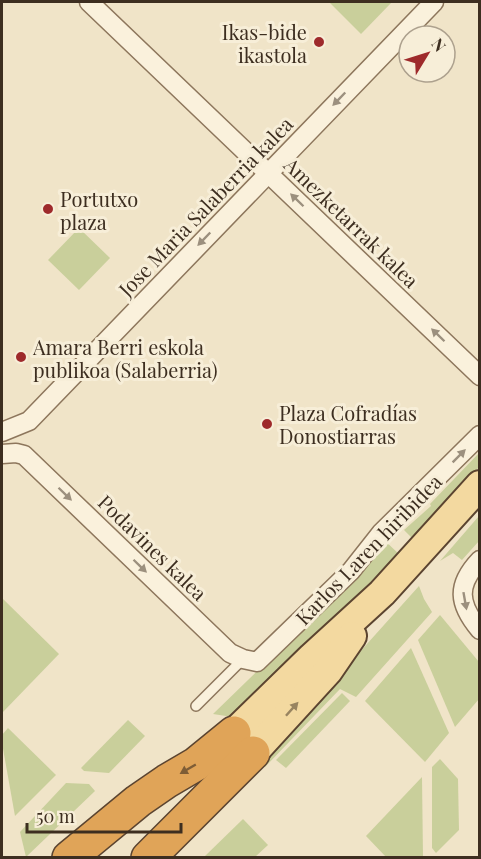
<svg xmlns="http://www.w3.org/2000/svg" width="481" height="859" font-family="'Playfair Display',serif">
<rect width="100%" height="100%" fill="#f0e4c8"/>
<g fill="#c9cf9b">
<path d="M329 2H392L361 34Z"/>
<path d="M79 228 110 258 79 290 48 260Z"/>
<path d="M479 453V467L414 540 404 530 431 506 430 504Z"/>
<path d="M479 516V541L462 560 453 553 440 561Z"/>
<path d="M382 538 400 555 239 718 213 714 323 607Z"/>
<path d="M419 586 424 599 432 612 356 697 340 689 265 767 261 762Z"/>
<path d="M2 598 59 654 2 713Z"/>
<path d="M440 615 479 662V699L455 727 418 640Z"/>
<path d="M411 648 449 733 425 762 365 701Z"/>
<path d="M342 693 350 701 286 768 276 760Z"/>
<path d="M128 720 145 736 109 773 84 771 81 768Z"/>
<path d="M8 728 56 775 15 816 2 743V735Z"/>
<path d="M440 759 458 779 459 830 436 853 432 848V767Z"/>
<path d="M422 777 423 857H386L366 836Z"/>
<path d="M66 783 89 784 95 791 26 857 20 832Z"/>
<path d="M243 819 268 845 255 857H204Z"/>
</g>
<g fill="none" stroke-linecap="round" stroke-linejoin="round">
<defs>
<path id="service" d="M196 706 243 659"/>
<g id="minor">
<path d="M89 2 480 376"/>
<path d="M2 432 29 421 434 2"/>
<path d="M2 454 16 453 24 455 230 653 243 659 257 662 351 571 381 533 480 435"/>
<path d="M480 560C456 585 458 604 480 630"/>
</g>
<g id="primary">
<path d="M234 733 312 657 382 593 480 485"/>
<path d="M253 753 328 671 352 636"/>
</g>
<g id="motorway">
<path d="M69 858 138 801 167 781 196 764 234 733"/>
<path d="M148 858 253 753"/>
</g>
</defs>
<use href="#service" stroke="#8d765c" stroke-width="12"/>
<use href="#minor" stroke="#8d765c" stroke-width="21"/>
<use href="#primary" stroke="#5b4430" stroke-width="32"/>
<use href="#motorway" stroke="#5b4430" stroke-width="36"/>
<use href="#service" stroke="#faf1dc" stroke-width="9"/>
<use href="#minor" stroke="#faf1dc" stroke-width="18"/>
<use href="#primary" stroke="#f3d9a0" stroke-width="28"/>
<use href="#motorway" stroke="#e0a458" stroke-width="33"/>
</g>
<defs><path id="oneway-solid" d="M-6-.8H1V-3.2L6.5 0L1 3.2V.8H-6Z" transform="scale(1.5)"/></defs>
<g fill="#9c907e">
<use href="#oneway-solid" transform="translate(339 99) rotate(134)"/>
<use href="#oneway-solid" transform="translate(297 200) rotate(-136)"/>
<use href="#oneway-solid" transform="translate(204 239) rotate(134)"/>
<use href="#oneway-solid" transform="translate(438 335) rotate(-136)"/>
<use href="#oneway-solid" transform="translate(459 456) rotate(-45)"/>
<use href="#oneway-solid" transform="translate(65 494) rotate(44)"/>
<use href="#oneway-solid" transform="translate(140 566) rotate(44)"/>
<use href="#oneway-solid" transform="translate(465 601) rotate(80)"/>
</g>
<use fill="#988460" href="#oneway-solid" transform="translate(292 709) rotate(-48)"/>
<use fill="#7e5d36" href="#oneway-solid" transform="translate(188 769) rotate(150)"/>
<g fill="#9e2a2b" stroke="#f7eed8" stroke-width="2">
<circle cx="319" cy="42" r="6"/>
<circle cx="48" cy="209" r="6"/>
<circle cx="21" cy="357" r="6"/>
<circle cx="267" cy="424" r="6"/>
</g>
<g text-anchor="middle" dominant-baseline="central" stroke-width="6" stroke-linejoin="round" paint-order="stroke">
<g font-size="20" fill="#3d2e20" stroke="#f7eed8" text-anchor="start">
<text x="307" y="31" text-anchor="end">Ikas-bide<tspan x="307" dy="23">ikastola</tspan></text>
<text x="60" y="198">Portutxo<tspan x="60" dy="23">plaza</tspan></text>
<text x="33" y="346">Amara Berri eskola<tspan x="33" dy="23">publikoa (Salaberria)</tspan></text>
<text x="279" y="412">Plaza Cofradías<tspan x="279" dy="23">Donostiarras</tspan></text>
</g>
<g font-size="20" fill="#3d2e20" stroke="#f7eed8">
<text transform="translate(205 206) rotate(-46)">Jose Maria Salaberria kalea</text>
<text transform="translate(352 222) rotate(44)">Amezketarrak kalea</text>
<text transform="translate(153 547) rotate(44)">Podavines kalea</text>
<text transform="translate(368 549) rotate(-46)">Karlos I.aren hiribidea</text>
</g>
</g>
<rect width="481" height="859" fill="none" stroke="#3d2e20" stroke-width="6"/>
<g transform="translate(427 54) rotate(52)"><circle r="28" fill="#f7eed8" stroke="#ada18e" stroke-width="1.5"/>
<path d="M0-4.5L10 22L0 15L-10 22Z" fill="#9e2a2b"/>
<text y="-9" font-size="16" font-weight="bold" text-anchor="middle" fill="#3d2e20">N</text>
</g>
<path d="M27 823v9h154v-9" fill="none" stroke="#3d2e20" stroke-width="3"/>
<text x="36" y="823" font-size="18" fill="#3d2e20" stroke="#f7eed8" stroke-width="4.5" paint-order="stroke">50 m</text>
</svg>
